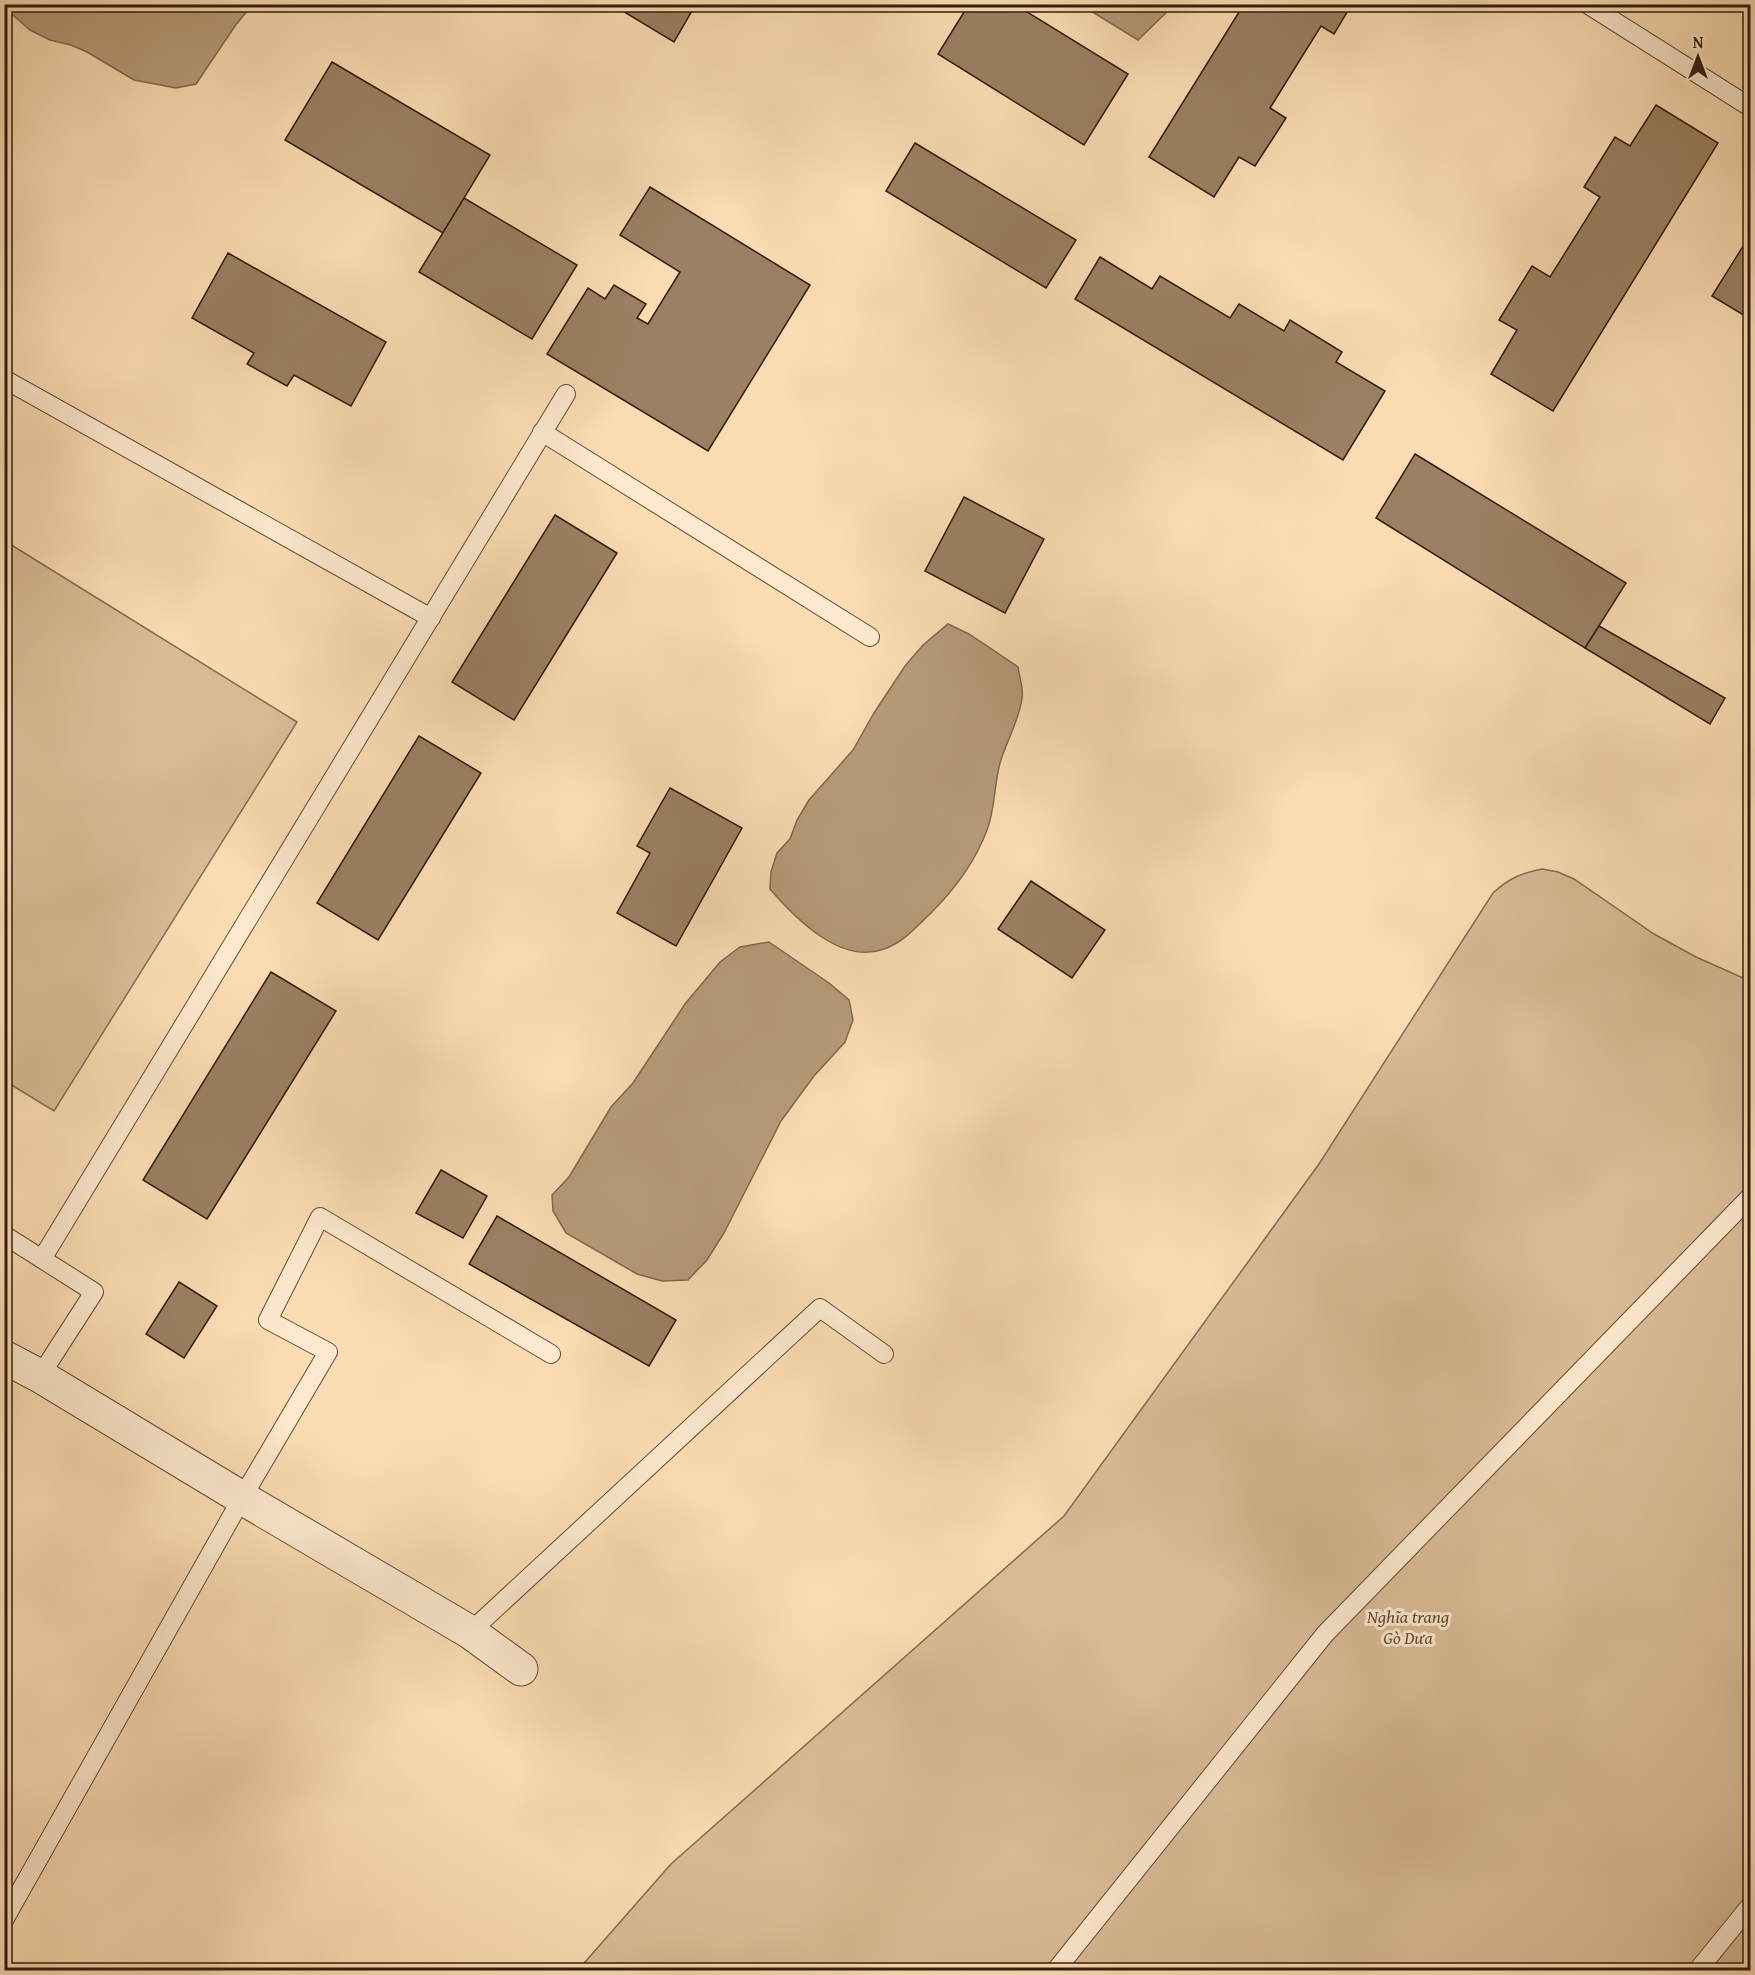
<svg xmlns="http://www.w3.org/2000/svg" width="1755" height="1975" font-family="'Gentium Book Plus',serif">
<rect width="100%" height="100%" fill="#fbdcb2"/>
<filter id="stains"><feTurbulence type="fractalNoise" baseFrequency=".00333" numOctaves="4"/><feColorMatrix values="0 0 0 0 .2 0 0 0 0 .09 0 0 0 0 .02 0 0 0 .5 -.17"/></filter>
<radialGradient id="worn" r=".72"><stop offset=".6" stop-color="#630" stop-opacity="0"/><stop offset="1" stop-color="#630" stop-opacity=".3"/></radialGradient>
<g fill="#d9bb96" stroke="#866c52" stroke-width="1.5">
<path d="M5 541 297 722 54 1111 5 1081Z"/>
<path d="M1542 869 1558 872 1574 879 1654 934 1696 957 1750 981V1970H578L671 1864 1064 1516 1319 1164 1493 893C1508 879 1521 873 1542 869Z"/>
</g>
<g fill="#b79b7a" stroke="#82684f" stroke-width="1.5">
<path d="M5 4H252V5L235 26 196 84 176 88 134 80 87 52 71 45 50 40 30 30 5 8Z"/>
<path d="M1081 5H1174L1138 40Z"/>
<path d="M948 624 969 634 1018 667C1019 676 1024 689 1022 698 1019 721 1006 742 1000 763 994 785 995 810 987 830 975 862 955 889 931 913 917 926 904 942 884 949 841 965 796 919 770 889L771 872 777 853 790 839 797 820 809 800 853 750 874 713 905 666 923 645Z"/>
<path d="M769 942 829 983 849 1000 853 1020 845 1042 814 1076 781 1121 724 1233 707 1260 688 1280 662 1281 637 1274 566 1233 553 1211 552 1195 569 1177 611 1107 633 1083 685 1004 720 962 740 947Z"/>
</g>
<g fill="#9b8063" stroke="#321c0e" stroke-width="1.5">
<path d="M611 4H696L674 42Z"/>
<path d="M969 4H1014L1128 74 1084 145 938 54Z"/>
<path d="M1244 4H1352L1334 34 1321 26 1270 108 1286 118 1255 166 1239 157 1214 197 1149 157Z"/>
<path d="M332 62 490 155 443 233 285 140Z"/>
<path d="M1656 105 1718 143 1553 411 1491 374 1517 330 1499 320 1532 266 1550 277 1600 197 1584 187 1615 137 1630 146Z"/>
<path d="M915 143 1076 240 1046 288 886 191Z"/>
<path d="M650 187 810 285 708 451 547 354 588 288 605 299 614 285 646 304 637 318 648 324 680 272 620 235Z"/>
<path d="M464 198 577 265 532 339 419 272Z"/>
<path d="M1750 235V319L1712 296Z"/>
<path d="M228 253 386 342 351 406 294 375 287 386 247 364 254 353 192 318Z"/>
<path d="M1100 257 1152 289 1160 276 1230 318 1239 304 1284 331 1290 320 1342 352 1336 362 1385 391 1343 460 1075 299Z"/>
<path d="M1415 454 1626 583 1585 648 1376 518Z"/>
<path d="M964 497 1044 539 1005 613 925 571Z"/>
<path d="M555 515 617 553 514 720 452 682Z"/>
<path d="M1599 626 1725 698 1710 724 1585 648Z"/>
<path d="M419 736 481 773 378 940 317 903Z"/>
<path d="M670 788 742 828 676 946 617 913 650 853 637 846Z"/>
<path d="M1031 881 1105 930 1072 978 998 929Z"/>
<path d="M271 972 336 1011 207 1219 143 1180Z"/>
<path d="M441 1170 487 1196 463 1238 416 1213Z"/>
<path d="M497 1216 676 1320 649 1366 469 1264Z"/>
<path d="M179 1282 217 1306 184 1358 146 1334Z"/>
</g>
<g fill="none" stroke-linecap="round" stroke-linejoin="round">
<defs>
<g id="service">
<path d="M1587 4 1750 107"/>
<path d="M4 379 431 618"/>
<path d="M542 432 870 637"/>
<path d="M4 1235 42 1259 566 394"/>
<path d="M40 1376 94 1292 42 1259"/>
<path d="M470 1632 820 1308 884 1354"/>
<path d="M4 1920 242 1498 328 1352 268 1320 320 1217 551 1354"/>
<path d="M1056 1970 1325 1634 1750 1197"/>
<path d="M1698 1970 1750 1906"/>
</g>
<path id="minor" d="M4 1357 40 1376 242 1498 470 1632 521 1669"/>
</defs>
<use href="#service" stroke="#644c37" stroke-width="20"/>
<use href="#minor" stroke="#644c37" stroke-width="35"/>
<use href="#service" stroke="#fce8cd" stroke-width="18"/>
<use href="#minor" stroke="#fce8cd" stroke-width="33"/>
</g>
<g text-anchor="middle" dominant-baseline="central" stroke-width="6" stroke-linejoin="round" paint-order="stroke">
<g font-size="18" font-style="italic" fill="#644c37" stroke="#fce8cd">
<text x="1408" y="1616">Nghĩa trang<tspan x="1408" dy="21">Gò Dưa</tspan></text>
</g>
</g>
<rect width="1755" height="1975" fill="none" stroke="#fbdcb2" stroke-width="24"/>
<rect x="6" y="6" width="1743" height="1963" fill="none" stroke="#321c0e" stroke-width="3"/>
<rect x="12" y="12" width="1731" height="1951" fill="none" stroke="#321c0e" stroke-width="1.5"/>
<g transform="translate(1698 57)" stroke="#fce8cd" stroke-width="4.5" paint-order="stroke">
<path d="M0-4.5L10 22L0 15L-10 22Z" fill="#321c0e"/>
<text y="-9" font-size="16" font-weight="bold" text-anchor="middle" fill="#321c0e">N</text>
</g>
<rect width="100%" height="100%" filter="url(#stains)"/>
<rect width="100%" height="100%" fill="url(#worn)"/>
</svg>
